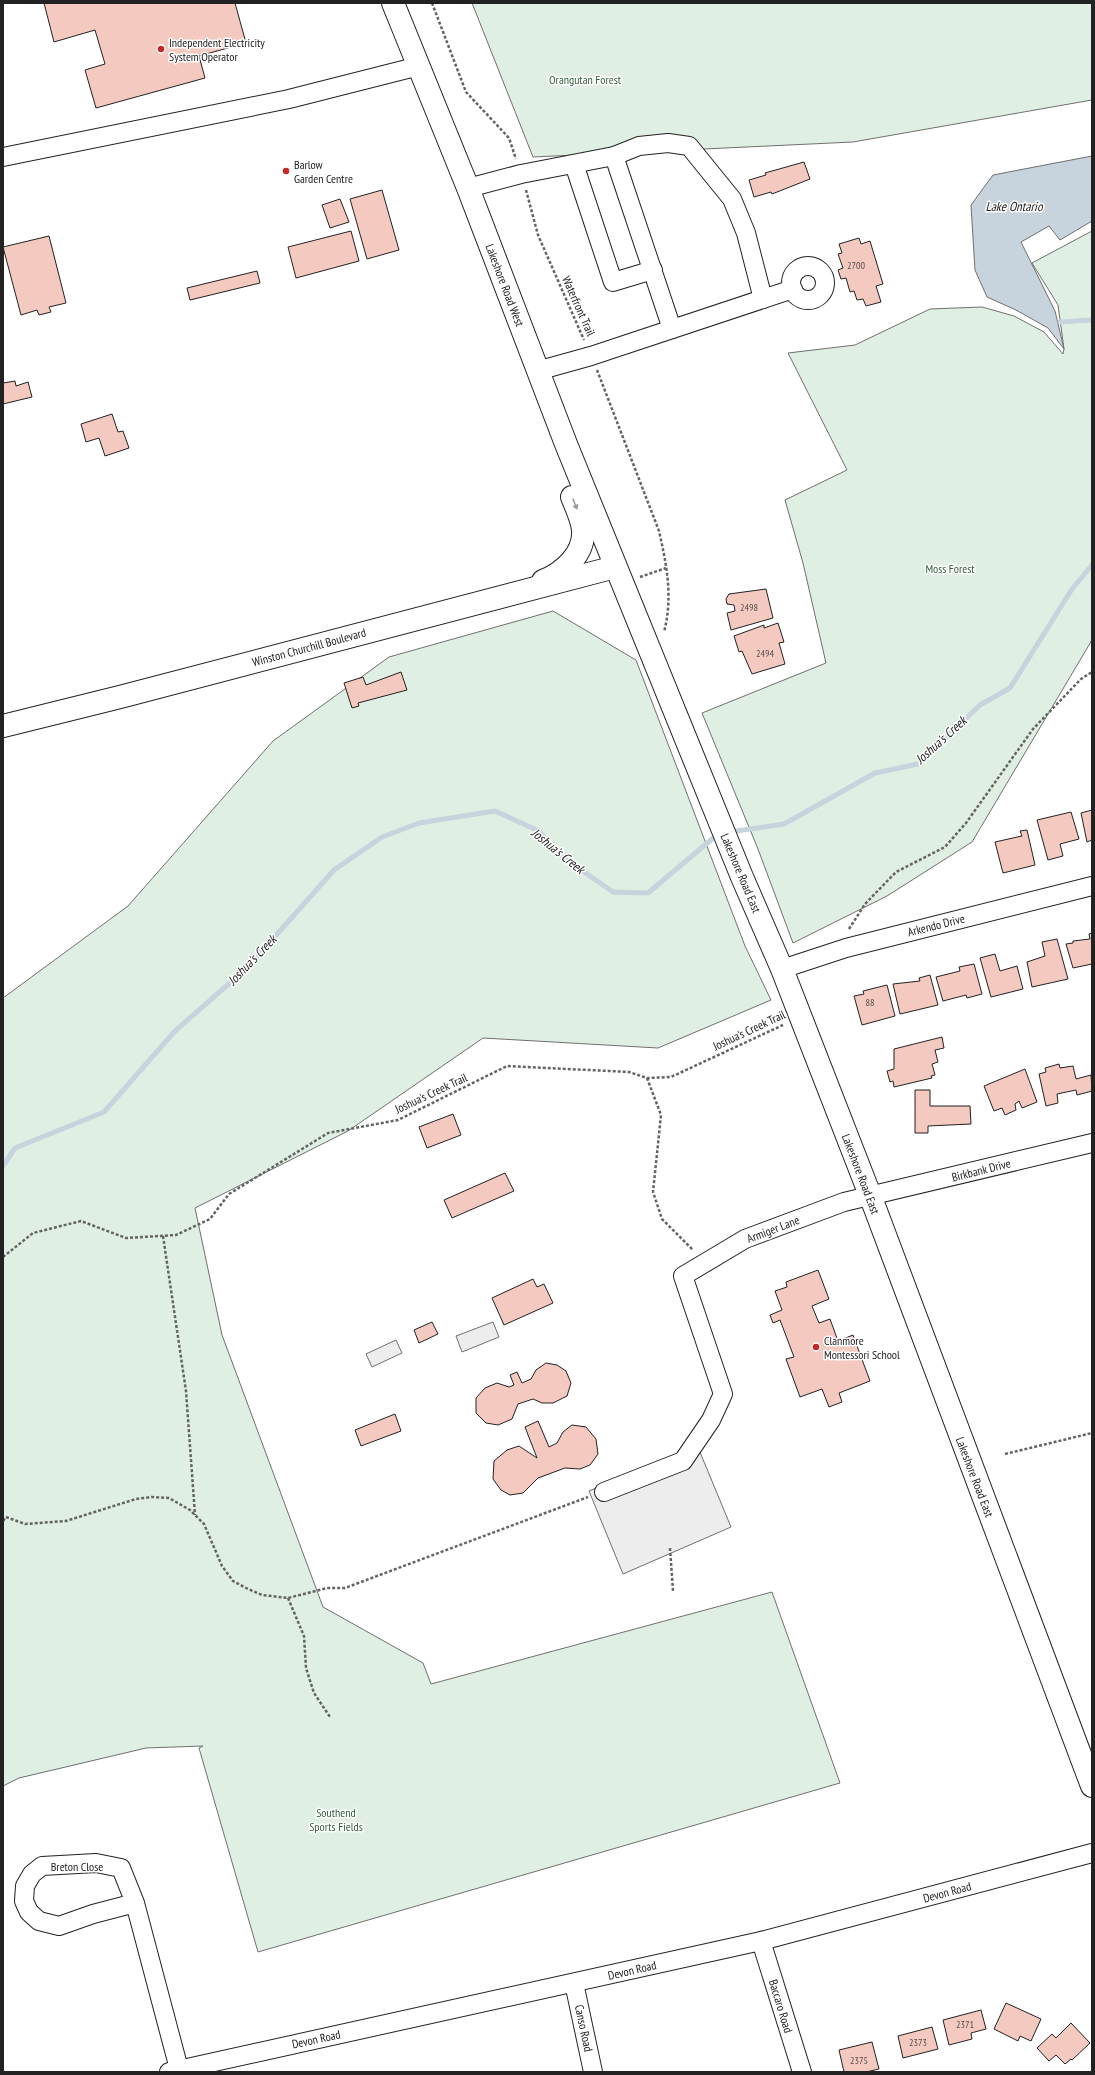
<svg xmlns="http://www.w3.org/2000/svg" width="1095" height="2075" font-family="'PT Sans Narrow',sans-serif">
<rect width="100%" height="100%" fill="#fff"/>
<g fill="#e0efe3" stroke="#6f6f6f">
<path d="M472 3H1092V100L853 142 533 157Z"/>
<path d="M1092 231V640L972 842 887 896 793 943 758 849 702 713 826 663 803 563 785 500 847 470 788 353 855 345 930 309 982 307 1014 316 1044 332 1063 354 1064 349 1058 305 1032 263Z"/>
<path d="M553 611 636 660 745 946 771 1000 658 1048 483 1038 348 1131 195 1208 222 1335 323 1607 423 1663 431 1684 772 1592 840 1783 258 1952 199 1748 203 1746 146 1748 19 1778 3 1786V998L128 906 273 741 389 657Z"/>
</g>
<g fill="#ededed" stroke="#6f6f6f">
<path d="M493 1322 499 1337 462 1352 456 1336Z"/>
<path d="M396 1340 402 1353 372 1367 366 1354Z"/>
<path d="M697 1445 731 1527 623 1574 589 1491Z"/>
</g>
<path fill="#c7d3dd" stroke="#6f6f6f" d="M1092 156V221L1060 240 1049 226 1021 242 1055 311 1064 349 1048 328 1016 310 987 297 975 270 971 205 993 175Z"/>
<g fill="none" stroke-linecap="round" stroke-linejoin="round">
<g stroke="#c7d3dd" stroke-width="5">
<path d="M1060 322 1092 320"/>
<path d="M730 832 784 824 875 773 918 764 980 705 1010 688 1072 589 1092 565"/>
<path d="M3 1166 15 1148 104 1112 175 1031 247 968 334 870 382 837 419 823 495 811 539 831 557 853 613 892 648 893 718 834"/>
</g>
</g>
<g fill="#f3c9c0" stroke="#222">
<path d="M44 3H235L246 43 199 56 205 78 96 108 85 70 105 64 95 30 54 42Z"/>
<path d="M804 162 810 179 772 194 771 192 754 197 749 180 766 175 765 173Z"/>
<path d="M382 190 399 250 367 259 350 199Z"/>
<path d="M340 199 349 222 330 228 322 205Z"/>
<path d="M351 231 359 261 296 278 288 247Z"/>
<path d="M49 236 66 303 49 307 51 312 39 315 37 310 21 315 3 247Z"/>
<path d="M859 238 861 244 870 241 883 284 876 286 881 302 866 306 863 299 857 300 854 291 850 292 846 278 841 279 838 270 843 268 838 254 842 253 839 244Z"/>
<path d="M257 271 260 283 190 300 187 288Z"/>
<path d="M15 381 16 386 28 382 32 397 3 404V383Z"/>
<path d="M112 414 118 432 123 431 129 448 105 456 99 438 86 442 81 424Z"/>
<path d="M766 589 773 618 731 630 727 613 735 611 734 605 727 604 726 599 729 594Z"/>
<path d="M778 623 784 642 779 643 785 664 752 674 742 651 739 652 734 636 764 625V628Z"/>
<path d="M401 672 407 690 358 703 359 706 352 708 344 683 363 677 366 685Z"/>
<path d="M1092 810V840L1087 842 1081 813Z"/>
<path d="M1071 812 1079 839 1060 844 1063 856 1048 860 1037 820Z"/>
<path d="M1027 830 1035 865 1003 873 995 842 1022 836 1020 831Z"/>
<path d="M1092 933V964L1073 968 1066 944 1073 943V941L1090 939 1089 934Z"/>
<path d="M1057 939 1068 979 1032 987 1027 962 1045 956 1042 942Z"/>
<path d="M995 954 1000 971 1017 966 1023 989 991 997 980 958Z"/>
<path d="M974 964 982 994 967 998 966 995 943 1001 936 977 960 971 959 967Z"/>
<path d="M930 975 938 1005 900 1014 893 984 920 981 919 978Z"/>
<path d="M887 985 895 1016 862 1025 854 996 864 994 863 991Z"/>
<path d="M942 1037 944 1048 935 1050 938 1062 932 1064 935 1075 931 1076 932 1078 894 1087 893 1081 890 1082 887 1071 894 1069V1049Z"/>
<path d="M1059 1064 1060 1068 1073 1066 1076 1079 1091 1075 1092 1091 1077 1095 1076 1090 1057 1094 1058 1103 1046 1106 1039 1074 1046 1072 1045 1068Z"/>
<path d="M1025 1069 1037 1102 1022 1108 1019 1101 1015 1104 1016 1110 1005 1115 1002 1108 994 1111 984 1086Z"/>
<path d="M915 1090H930V1106H970L971 1124 928 1126V1133H915Z"/>
<path d="M453 1114 461 1135 427 1148 419 1127Z"/>
<path d="M505 1173 514 1191 452 1218 444 1200Z"/>
<path d="M818 1270 829 1299 812 1306 819 1323 830 1319 838 1341 853 1335 870 1381 839 1393 842 1402 829 1407 822 1389 800 1397 786 1359 794 1357 780 1320 773 1323 770 1315 782 1310 775 1291 787 1287 786 1282Z"/>
<path d="M533 1279 537 1287 544 1284 553 1303 504 1325 492 1298Z"/>
<path d="M432 1322 438 1334 419 1343 414 1330Z"/>
<path d="M546 1363 557 1365 566 1371 571 1383 567 1396 553 1403H542L533 1399 518 1404 512 1419 498 1425 486 1423 476 1413V1398L485 1388 497 1383 509 1387 514 1385 510 1375 517 1372 522 1383 531 1379 536 1370Z"/>
<path d="M395 1414 401 1431 361 1446 355 1430Z"/>
<path d="M538 1421 549 1447 557 1443 563 1432 572 1425 586 1427 596 1439 598 1454 590 1465 580 1469 565 1468 538 1478 523 1493 510 1495 501 1490 493 1479 494 1461 507 1450 519 1446 537 1458 525 1427Z"/>
<path d="M1006 2003 1041 2019 1031 2041 1020 2036 1018 2041 994 2029Z"/>
<path d="M981 2010 986 2029 971 2033 972 2039 949 2045 943 2020Z"/>
<path d="M1071 2023 1090 2043 1072 2060 1071 2059 1065 2064 1056 2055 1049 2061 1037 2048 1052 2034 1056 2038Z"/>
<path d="M932 2027 938 2049 903 2058 898 2036Z"/>
<path d="M872 2042 879 2069 866 2072H844L839 2050Z"/>
</g>
<g fill="none" stroke-linecap="round" stroke-linejoin="round">
<defs>
<g id="minor">
<path d="M614 156 672 329"/>
<path d="M3 157 289 99 419 66"/>
<path d="M574 164 613 282 653 270"/>
<path d="M468 188 521 174 614 156 639 146 668 143 689 146 732 199 746 233 763 299"/>
<circle cx="808" cy="283" r="17"/>
<path d="M537 371 591 356 793 289"/>
<path d="M782 969 846 948 1092 886"/>
<path d="M604 1492 683 1461 711 1420 723 1394 683 1276 745 1239 844 1202 1092 1143"/>
<path d="M135 1903 93 1914 59 1926 39 1921 29 1912 24 1901 25 1886 32 1874 42 1866 96 1863 121 1868 135 1903 179 2069"/>
<path d="M761 1941 802 2072"/>
<path d="M574 1983 593 2072"/>
<path d="M169 2072 761 1941 1092 1853"/>
</g>
<g id="major">
<path d="M393 3 468 188 566 444 742 877 782 969 870 1195 1092 1786"/>
<path d="M543 581C563 573 585 554 583 530 582 519 576 507 572 497"/>
<path d="M3 726 120 697 615 567"/>
</g>
</defs>
<use href="#minor" stroke="#222" stroke-width="20"/>
<use href="#major" stroke="#222" stroke-width="24"/>
<g stroke="#646464" stroke-width="2.5" stroke-dasharray="3 2" stroke-linecap="butt">
<path d="M432 3 466 92 509 138 516 159"/>
<path d="M526 190 538 235 584 340"/>
<path d="M597 370 659 531C667 566 673 598 664 632"/>
<path d="M640 577 666 568"/>
<path d="M849 929 865 904 896 872 945 847 966 823 1033 729 1081 679 1092 672"/>
<path d="M647 1078 661 1115 653 1192 662 1219 693 1250"/>
<path d="M163 1236 186 1391 195 1515"/>
<path d="M3 1257 33 1233 81 1221 126 1238 176 1235 210 1219 229 1194 328 1133 398 1120 507 1066 629 1072 647 1078 671 1077 783 1025"/>
<path d="M1005 1454 1092 1433"/>
<path d="M3 1521 6 1517 25 1524 66 1521 136 1499 152 1497 169 1498 190 1510 204 1524 222 1566 233 1581 248 1589 262 1595 288 1598 327 1588H345L588 1497"/>
<path d="M670 1548 673 1591"/>
<path d="M288 1598 304 1636 306 1668 314 1693 330 1717"/>
</g>
<use href="#minor" stroke="#fff" stroke-width="18"/>
<use href="#major" stroke="#fff" stroke-width="22"/>
</g>
<defs><path id="oneway-solid" d="M-6-.8H1V-3.2L6.5 0L1 3.2V.8H-6Z"/></defs>
<use fill="#9c9c9c" href="#oneway-solid" transform="translate(575 504) rotate(68)"/>
<g fill="#c62828" stroke="#fff" stroke-width="1.5">
<circle cx="161" cy="49" r="4"/>
<circle cx="286" cy="171" r="4"/>
<circle cx="816" cy="1347" r="4"/>
</g>
<g text-anchor="middle" dominant-baseline="central" stroke-width="3" stroke-linejoin="round" paint-order="stroke">
<g font-size="10" fill="#564c4a">
<text x="856" y="265">2700</text>
<text x="749" y="607">2498</text>
<text x="765" y="653">2494</text>
<text x="870" y="1002">88</text>
<text x="965" y="2024">2371</text>
<text x="918" y="2042">2373</text>
<text x="859" y="2060">2375</text>
</g>
<g font-size="12" fill="#222" stroke="#fff" text-anchor="start">
<text x="169" y="42">Independent Electricity<tspan x="169" dy="14">System Operator</tspan></text>
<text x="294" y="164">Barlow<tspan x="294" dy="14">Garden Centre</tspan></text>
<text x="824" y="1340">Clanmore<tspan x="824" dy="14">Montessori School</tspan></text>
</g>
<g font-size="12" fill="#2f5e38" stroke="#fff">
<text x="585" y="79">Orangutan Forest</text>
<text x="950" y="568">Moss Forest</text>
<text x="336" y="1812">Southend<tspan x="336" dy="14">Sports Fields</tspan></text>
</g>
<g font-size="12" fill="#222" stroke="#fff">
<text transform="translate(505 285) rotate(69)">Lakeshore Road West</text>
<text transform="translate(579 306) rotate(66)">Waterfront Trail</text>
<text transform="translate(309 647) rotate(-15)">Winston Churchill Boulevard</text>
<text transform="translate(741 873) rotate(67)">Lakeshore Road East</text>
<text transform="translate(936 925) rotate(-14)">Arkendo Drive</text>
<text transform="translate(749 1030) rotate(-25)">Joshua's Creek Trail</text>
<text transform="translate(431 1093) rotate(-25)">Joshua's Creek Trail</text>
<text transform="translate(981 1170) rotate(-14)">Birkbank Drive</text>
<text transform="translate(861 1174) rotate(69)">Lakeshore Road East</text>
<text transform="translate(773 1229) rotate(-21)">Armiger Lane</text>
<text transform="translate(975 1477) rotate(69)">Lakeshore Road East</text>
<text x="77" y="1866">Breton Close</text>
<text transform="translate(947 1892) rotate(-15)">Devon Road</text>
<text transform="translate(632 1970) rotate(-13)">Devon Road</text>
<text transform="translate(781 2006) rotate(73)">Baccaro Road</text>
<text transform="translate(584 2028) rotate(78)">Canso Road</text>
<text transform="translate(316 2039) rotate(-12)">Devon Road</text>
</g>
<g font-size="13" font-style="italic" fill="#222" stroke="#fff">
<text x="1014" y="206">Lake Ontario</text>
<text transform="translate(941 740) rotate(-42)">Joshua's Creek</text>
<text transform="translate(558 851) rotate(39)">Joshua's Creek</text>
<text transform="translate(252 960) rotate(-46)">Joshua's Creek</text>
</g>
</g>
<rect width="1095" height="2075" fill="none" stroke="#222222" stroke-width="8"/>
</svg>
